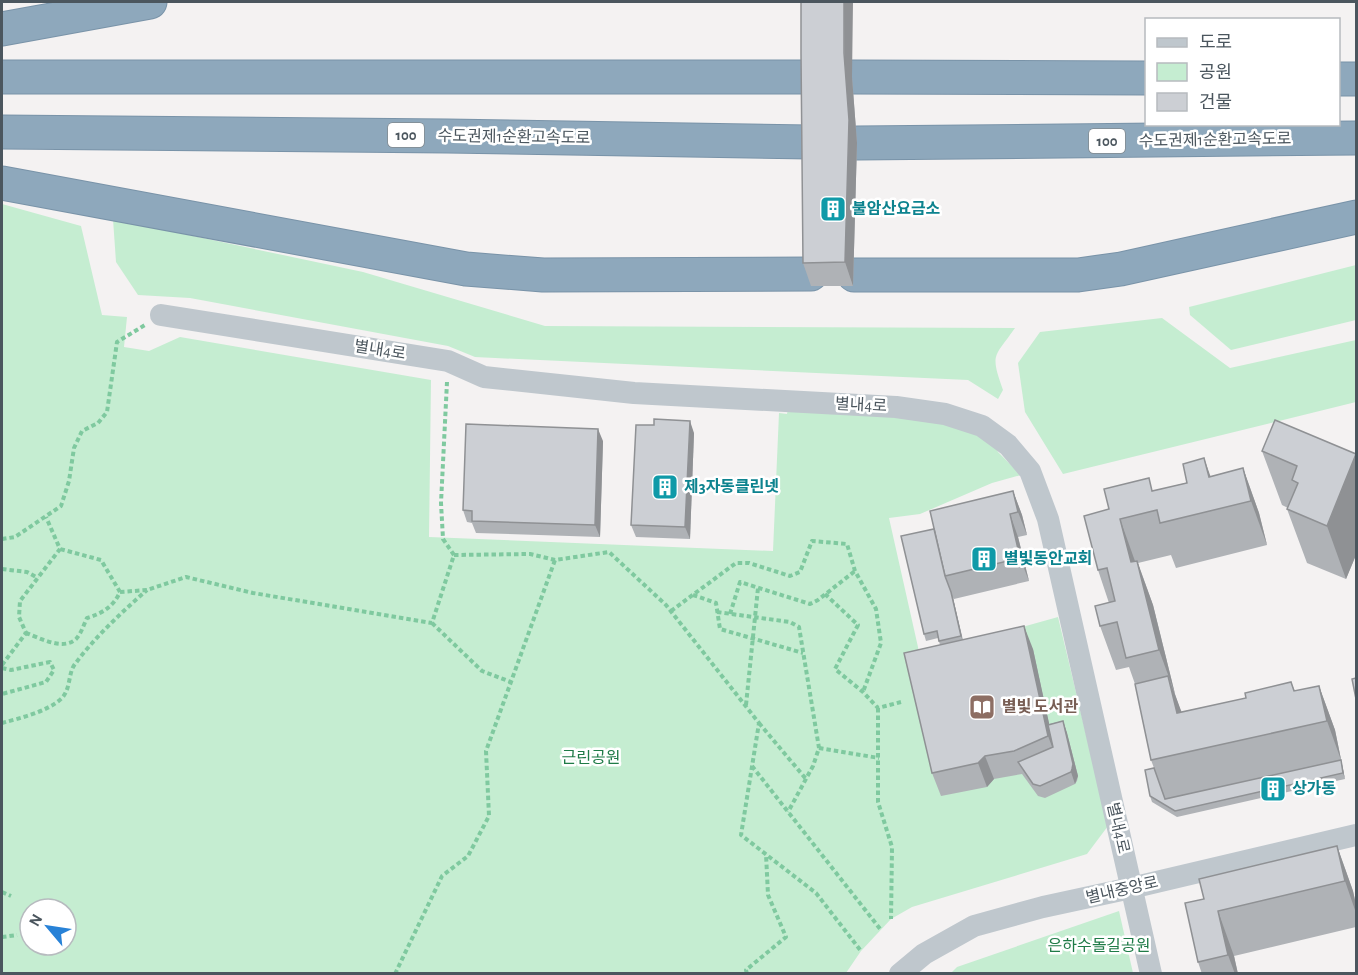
<svg xmlns="http://www.w3.org/2000/svg" width="1358" height="975" font-family="'Alegreya Sans','Noto Sans KR',sans-serif">
<rect width="100%" height="100%" fill="#f4f2f2"/>
<g fill="#c5edd1" fill-rule="evenodd">
<path d="M2 204 81 226 102 315 127 317 124 347 149 351 180 337 431 380 429 537 773 551 779 413 787 414 788 409 951 421 991 438 998 452 1021 475 992 483 920 514 889 518 920 656 1058 617 1108 826 1087 854 912 907 891 919 861 951 846 973H2ZM30 909H66V945H30Z"/>
<path d="M113 219 363 272 545 326 1015 328C994 358 990 353 1003 390L998 399 968 380 475 357 448 346 190 298 138 295 116 262Z"/>
<path d="M1356 265V320L1231 350 1190 315 1189 307Z"/>
<path d="M1162 318 1230 368 1356 340V402L1063 474 1025 412 1018 363 1040 332Z"/>
<path d="M1119 911 1133 973H951L957 967Z"/>
</g>
<g fill="none" stroke-linecap="round" stroke-linejoin="round">
<defs>
<g id="highway">
<path d="M2 29 150 2"/>
<path d="M2 77H809"/>
<path d="M852 77 1146 78"/>
<path d="M1338 79H1356"/>
<path d="M2 132 447 136 810 142"/>
<path d="M857 143 1356 138"/>
<path d="M2 183 466 269 543 275 811 274"/>
<path d="M854 275H1078L1121 269 1356 217"/>
</g>
</defs>
<use href="#highway" stroke="#7993a8" stroke-width="35"/>
<g stroke="#7fc99f" stroke-width="4" stroke-dasharray="4.5 3" stroke-linecap="butt">
<path d="M2 539 15 537 61 506 69 481 74 448 82 431 98 423 107 412 117 342 145 325"/>
<path d="M454 555 530 554 555 560 609 552 666 605 759 723 741 835 816 893 861 951"/>
<path d="M2 569 27 572 38 578"/>
<path d="M120 592 147 590 186 577 253 593 432 623 454 555 443 539 441 503 447 382"/>
<path d="M825 594 858 625 835 669 863 692 878 708 901 702"/>
<path d="M693 595 716 603 720 629 803 653"/>
<path d="M671 611 736 563H749L790 576 800 572 812 541 847 544 855 571 876 609 881 643 863 692"/>
<path d="M717 612 790 622 799 627 819 748 813 766 788 812"/>
<path d="M730 614 740 582 810 604 818 600 855 571"/>
<path d="M432 623 482 671 511 682"/>
<path d="M26 633C40 638 63 651 76 639 81 634 84 624 87 618 103 613 113 607 120 592L101 560 60 549"/>
<path d="M2 665 26 633 19 617 20 601 60 549 46 517"/>
<path d="M2 668 11 670 50 662 54 670 46 682 2 694"/>
<path d="M746 705 758 588"/>
<path d="M878 708V802L892 847 891 919"/>
<path d="M2 723C20 718 47 712 62 698 71 688 68 673 75 664 95 637 122 612 147 590"/>
<path d="M759 723 806 779"/>
<path d="M819 748 879 758"/>
<path d="M752 766 881 930"/>
<path d="M2 892 11 896"/>
<path d="M2 937 17 935"/>
<path d="M395 974 442 876 468 856 489 816 486 751 555 560"/>
<path d="M747 974 746 970 786 937 768 895 766 854"/>
</g>
<g stroke="#bfc7cd" stroke-width="22">
<path d="M161 315 448 361 484 377 634 393 896 407 945 414 982 426 1008 445 1030 471 1048 519 1151 974"/>
<path d="M900 974 924 954 974 926 1043 907 1131 888 1356 835"/>
</g>
<use href="#highway" stroke="#8ea8bc" stroke-width="33"/>
</g>
<g fill="#afb2b6">
<path d="M852 77 857 143 853 286H811L803 263Z"/>
<path d="M1275 420 1356 555 1346 579 1307 563 1287 509 1288 508 1282 505 1262 451Z"/>
<path d="M694 433 690 539 636 537 631 525Z"/>
<path d="M603 441 600 537 476 533 472 523 467 522 463 510Z"/>
<path d="M1243 468 1259 513 1267 545 1176 568 1171 555 1138 563 1153 605 1175 694 1181 712 1246 698 1291 682 1295 691 1319 686 1335 730 1345 779 1177 817 1152 802 1150 796 1154 768 1151 760 1135 684 1129 667 1116 670 1100 626 1109 603 1098 570 1109 509 1154 491Z"/>
<path d="M1013 491 1022 515 1027 535 1018 537 1029 581 954 599 953 598 963 640 1033 649 1049 724 1063 721 1067 733 1078 776 1077 781 1075 784 1045 798 1038 796 1022 774 994 779 987 787 941 796 932 773 940 645 938 638 926 641 924 634 934 529Z"/>
<path d="M1337 846 1353 891 1356 905V927L1234 956 1238 974H1202L1198 962 1204 899Z"/>
</g>
<g fill="#8f9194">
<path d="M844 2H853L852 77 857 143 853 286 845 262Z"/>
<path d="M690 421 694 433 690 539 685 527Z"/>
<path d="M598 429 603 441 600 537 595 525Z"/>
<path d="M1356 454V555L1346 579 1327 526Z"/>
<path d="M1204 458 1220 503 1209 477Z"/>
<path d="M1243 468 1259 513 1267 545 1251 501Z"/>
<path d="M1013 491 1022 515 1027 535 1018 512Z"/>
<path d="M1010 514 1018 537 1029 581 1020 558Z"/>
<path d="M1120 519 1136 564 1131 562Z"/>
<path d="M1137 561 1153 605 1175 694 1159 650Z"/>
<path d="M951 592 953 598 963 642 961 636Z"/>
<path d="M1024 626 1033 649 1057 760 1048 736Z"/>
<path d="M1168 676 1185 721 1177 713Z"/>
<path d="M1319 686 1335 730 1345 779 1343 773 1341 760 1327 721Z"/>
<path d="M1063 721 1067 733 1078 776 1075 784 1071 772Z"/>
<path d="M985 756 994 779 987 787 978 763Z"/>
<path d="M1337 846 1353 891 1356 905V913L1345 881Z"/>
<path d="M1218 911 1234 956 1238 974H1235L1228 955Z"/>
</g>
<g fill="#cccfd4" stroke="#8f9194" stroke-width="1.5">
<path d="M801 2H844V53L849 120 845 262 803 263 801 54Z"/>
<path d="M654 419 690 421 685 527 631 525 636 425H654Z"/>
<path d="M1275 420 1356 454 1327 526 1287 509 1298 483 1292 480 1297 466 1262 451Z"/>
<path d="M466 424 598 429 595 525 472 521V511L463 510Z"/>
<path d="M1204 458 1209 477 1243 468 1251 501 1160 523 1157 510 1120 519 1131 562 1137 561 1159 650 1126 658 1117 622 1100 626 1095 606 1115 601 1107 568 1098 570 1084 516 1109 509 1104 489 1149 478 1152 491 1187 483 1183 464Z"/>
<path d="M1013 491 1018 512 1010 514 1020 558 945 576 930 511Z"/>
<path d="M934 529 945 576 951 592 961 636 939 641 937 631 924 634 901 536Z"/>
<path d="M1024 626 1048 736 1014 751 985 756 978 763 932 773 904 653Z"/>
<path d="M1168 676 1177 713 1246 698 1245 693 1291 682 1294 691 1319 686 1327 721 1151 760 1135 684Z"/>
<path d="M1356 678V699L1352 679Z"/>
<path d="M1063 721 1073 764 1072 769 1071 772 1040 786 1033 784 1018 762 1053 747 1048 725Z"/>
<path d="M1341 760 1343 773 1175 811 1150 796 1145 770 1154 768 1165 799Z"/>
<path d="M1337 846 1345 881 1218 911 1228 955 1198 962 1185 903 1204 899 1199 879Z"/>
</g>
<defs>
<symbol id="building-square" viewBox="-11 -11 22 22"><rect x="-9" y="-9" width="18" height="18" rx="4" fill="#0f9aa8" stroke="#fff"/><path d="M-4-6H4V6H1V3H-1V6H-4ZM-2.5-4.3h1.7v1.8h-1.7ZM.8-4.3h1.7v1.8H.8ZM-2.5-1h1.7V.8h-1.7ZM.8-1h1.7V.8H.8Z" fill="#fff"/></symbol>
<symbol id="library-square" viewBox="-11 -11 22 22"><rect x="-9" y="-9" width="18" height="18" rx="4" fill="#8d6e63" stroke="#fff"/><path d="M-6-4Q-3-5.5-.7-3.5V5Q-3 3-6 4ZM6-4Q3-5.5 .7-3.5V5Q3 3 6 4Z" fill="#fff"/></symbol>
</defs>
<g fill-rule="evenodd">
<use href="#building-square" x="818" y="194" width="30" height="30"/>
<use href="#building-square" x="650" y="472" width="30" height="30"/>
<use href="#building-square" x="969" y="544" width="30" height="30"/>
<use href="#library-square" x="967" y="692" width="30" height="30"/>
<use href="#building-square" x="1258" y="774" width="30" height="30"/>
</g>
<g text-anchor="middle" dominant-baseline="central" stroke-width="5" stroke-linejoin="round" paint-order="stroke">
<g fill="#fff" stroke="#81898e" stroke-width="1.5">
<rect x="388" y="123" width="36" height="24" rx="4.5"/>
<rect x="1089" y="129" width="36" height="24" rx="4.5"/>
</g>
<g font-size="15" font-weight="bold" fill="#4b565e">
<text x="406" y="135">100</text>
<text x="1107" y="141">100</text>
</g>
<g font-size="16" fill="#4b565e" stroke="#fff">
<text transform="translate(514 137) rotate(1)">수도권제1순환고속도로</text>
<text transform="translate(1215 140) rotate(-1)">수도권제1순환고속도로</text>
<text transform="translate(380 350) rotate(9)">별내4로</text>
<text transform="translate(861 405) rotate(3)">별내4로</text>
<text transform="translate(1118 828) rotate(77)">별내4로</text>
<text transform="translate(1122 890) rotate(-13)">별내중앙로</text>
</g>
<g font-size="16" font-weight="bold" fill="#0d838f" stroke="#fff" text-anchor="start">
<text x="852" y="209">불암산요금소</text>
<text x="684" y="487">제3자동클린넷</text>
<text x="1004" y="559">별빛동안교회</text>
<text x="1292" y="789">상가동</text>
</g>
<g font-size="16" font-weight="bold" fill="#785e54" stroke="#fff" text-anchor="start">
<text x="1002" y="707">별빛 도서관</text>
</g>
<g font-size="16" fill="#1f7b47" stroke="#fff">
<text x="591" y="758">근린공원</text>
<text x="1099" y="946">은하수돌길공원</text>
</g>
</g>
<rect width="1358" height="975" fill="none" stroke="#4b565e" stroke-width="6"/>
<rect x="1145" y="18" width="195" height="108" fill="#ffffff" stroke="#b7bbbf" stroke-width="1.5"/>
<rect x="1157" y="38" width="30" height="9" fill="#bfc7cd" stroke="#b7bbbf" stroke-width="1.5"/>
<text x="1199" y="48" font-size="18" fill="#4b565e">도로</text>
<rect x="1157" y="63" width="30" height="18" fill="#c5edd1" stroke="#b7bbbf" stroke-width="1.5"/>
<text x="1199" y="78" font-size="18" fill="#4b565e">공원</text>
<rect x="1157" y="93" width="30" height="18" fill="#cccfd4" stroke="#b7bbbf" stroke-width="1.5"/>
<text x="1199" y="108" font-size="18" fill="#4b565e">건물</text>
<g transform="translate(48 927) rotate(299)"><circle r="28" fill="#ffffff" stroke="#b7bbbf" stroke-width="1.5"/>
<path d="M0-4.5L10 22L0 15L-10 22Z" fill="#2882d7"/>
<text y="-9" font-size="16" font-weight="bold" text-anchor="middle" fill="#4b565e">N</text>
</g>
</svg>
